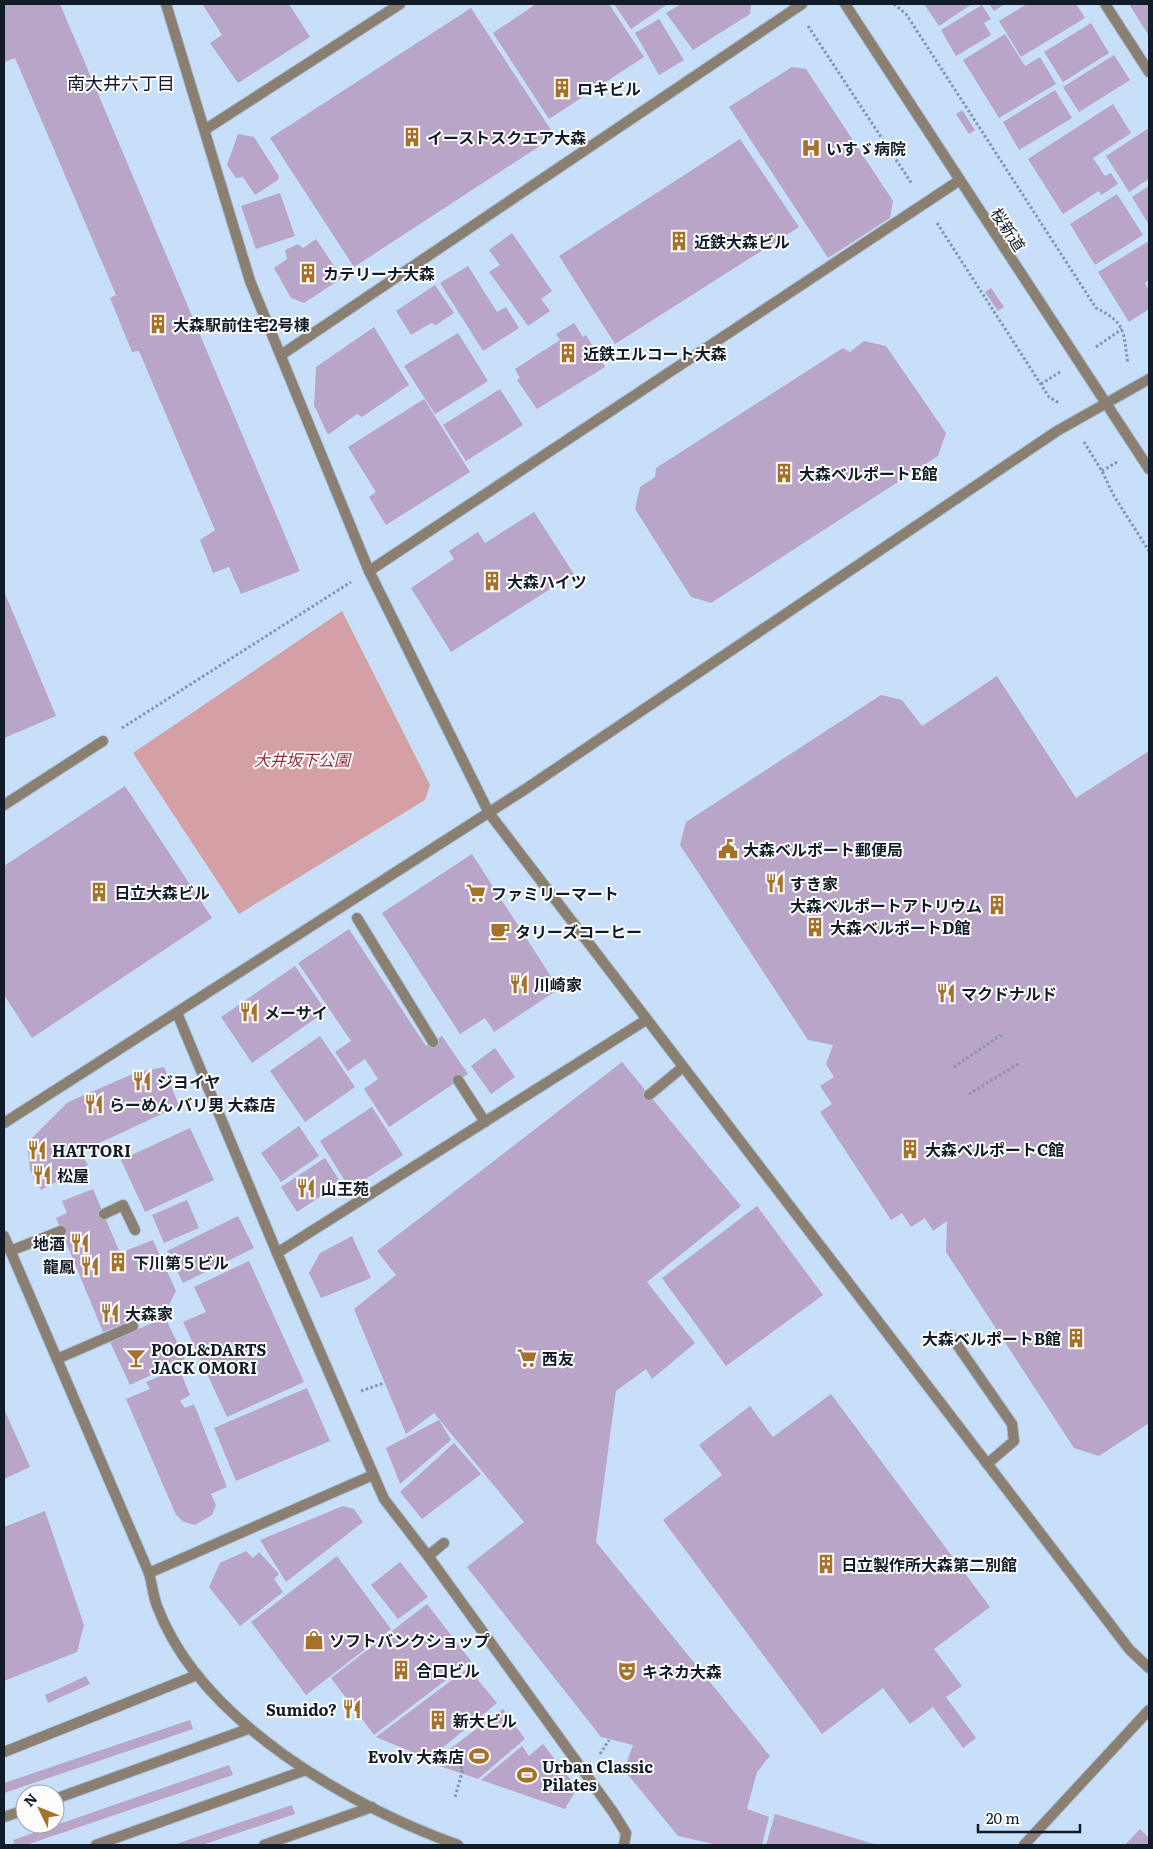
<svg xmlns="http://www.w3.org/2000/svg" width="1153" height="1849" font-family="Literata,'Noto Sans JP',serif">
<rect width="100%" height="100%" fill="#c7dff9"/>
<path fill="#d4a0a6" d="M342 611 430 785 425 800 239 914 133 753Z"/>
<g fill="#b9a5c8">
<path d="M4 4H60L300 571 241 594 229 567 213 573 200 540 215 530 139 351 132 352 110 298 116 295 15 58 4 62Z"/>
<path d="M206 4H289L310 37 238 83 210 43 222 35 203 5Z"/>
<path d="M536 4H609L644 57 549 119 493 33Z"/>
<path d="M614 4H668L631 29Z"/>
<path d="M681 4H751L750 14 693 50 666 13Z"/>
<path d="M924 4H972L939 26Z"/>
<path d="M989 4H1005L994 11Z"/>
<path d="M1027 4H1076L1085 18 1021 57 999 21Z"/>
<path d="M1129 4H1149V36Z"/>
<path d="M982 5 991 19 984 23 991 35 956 56 941 30Z"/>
<path d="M471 8 555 136 354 267 270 138Z"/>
<path d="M659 19 684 60 659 75 635 33Z"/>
<path d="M1091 23 1109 53 1063 82 1044 52Z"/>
<path d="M1005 34 1025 66 1040 57 1056 84 999 118 963 60Z"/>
<path d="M1114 55 1130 80 1079 112 1063 87Z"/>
<path d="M792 67 806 69 893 201 890 218 828 258 729 107Z"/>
<path d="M1055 90 1072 118 1019 150 1003 122Z"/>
<path d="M1113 104 1131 133 1093 158 1105 176 1111 173 1118 184 1101 195 1099 191 1063 214 1028 159Z"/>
<path d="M962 110 975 130 969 134 956 114Z"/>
<path d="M1149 128V179L1129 192 1106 156Z"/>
<path d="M238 134 254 137 279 176 278 180 255 195 243 177 236 178 227 165Z"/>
<path d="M740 139 799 227 615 344 559 256Z"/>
<path d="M1149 186V225L1132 197Z"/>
<path d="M280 193 295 236 256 249 241 206Z"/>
<path d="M1117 194 1143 235 1095 265 1070 224Z"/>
<path d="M512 233 552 291 541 299 550 311 528 326 489 272 500 265 489 250Z"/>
<path d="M316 239 342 278 304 303 291 298 274 268 287 259 285 250 298 244 303 248Z"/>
<path d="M1149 241V280L1145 283 1149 291V309L1129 322 1098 272Z"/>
<path d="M468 266 497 312 506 307 519 328 483 351 440 283Z"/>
<path d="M435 285 454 313 436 325 431 323 411 335 396 311Z"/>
<path d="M991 288 1004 307 998 311 985 292Z"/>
<path d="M574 323 583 337 586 335 605 367 537 409 517 380 520 378 515 369 560 340 556 334Z"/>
<path d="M374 327 409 385 362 417 357 414 329 434 327 433 314 405 316 367Z"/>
<path d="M458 333 488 381 435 414 404 366Z"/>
<path d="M864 341 886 346 946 433 938 456 711 603 691 597 635 509 640 487 655 477 656 468 843 348 850 352Z"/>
<path d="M500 389 523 425 466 461 443 425Z"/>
<path d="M424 399 470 472 386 525 369 497 376 492 348 447Z"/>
<path d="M534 512 574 574 451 652 411 588 454 559 449 551 478 532 485 543Z"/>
<path d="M4 591 56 716 4 738Z"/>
<path d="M997 676 1076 798 1149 751V1423L1099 1456 1074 1448 946 1252 947 1221 933 1231 925 1218 911 1227 902 1213 891 1220 820 1112 832 1104 820 1086 834 1077 826 1064 833 1045 808 1040 680 845 686 822 881 695 902 700 922 726Z"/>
<path d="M125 786 212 918 32 1038 4 995V866Z"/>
<path d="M472 854 559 989 494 1032 485 1018 460 1034 382 913Z"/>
<path d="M349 929 426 1046 442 1036 468 1074 389 1127 364 1089 378 1079 365 1059 348 1071 335 1052 351 1041 298 963Z"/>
<path d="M295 966 326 1011 252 1063 221 1017Z"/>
<path d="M320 1036 355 1087 305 1122 270 1071Z"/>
<path d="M495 1048 515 1077 491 1094 471 1066Z"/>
<path d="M622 1062 741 1206 647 1282 695 1343 652 1379 646 1369 616 1391 596 1542 770 1756 757 1772 747 1809 769 1817 762 1845H718L678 1836 624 1770 633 1745 601 1737 467 1567 524 1522 434 1413 406 1434 354 1309 396 1275 377 1251Z"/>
<path d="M164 1067 179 1106 80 1152 88 1165 41 1190 30 1170 27 1143 68 1102 135 1073Z"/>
<path d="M372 1107 403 1155 350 1189 320 1141Z"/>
<path d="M299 1126 319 1156 281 1182 261 1153Z"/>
<path d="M190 1128 214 1180 145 1212 121 1160Z"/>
<path d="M325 1158 341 1183 297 1212 281 1187Z"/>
<path d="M93 1189 120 1253 153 1240 176 1291 169 1305 103 1332 56 1218 67 1213 62 1201Z"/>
<path d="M187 1200 199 1228 164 1243 152 1215Z"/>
<path d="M757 1206 823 1295 726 1366 662 1278Z"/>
<path d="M238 1216 254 1248 183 1283 167 1251Z"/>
<path d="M352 1236 371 1278 321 1298 309 1273 320 1253Z"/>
<path d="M249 1261 304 1382 227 1417 183 1322 206 1312 194 1287Z"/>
<path d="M165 1317 185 1359 130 1385 110 1342Z"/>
<path d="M179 1368 190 1395 180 1401 185 1408 194 1404 227 1487 211 1494 216 1505 212 1515 195 1525 184 1522 176 1515 126 1399 150 1389 146 1382Z"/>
<path d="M307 1388 330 1441 236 1481 214 1428Z"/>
<path d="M831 1394 990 1607 934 1649 962 1686 946 1697 976 1738 963 1748 933 1707 910 1724 883 1688 822 1734 663 1520 722 1475 699 1445 750 1406 773 1437Z"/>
<path d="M4 1409 30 1467 4 1479Z"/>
<path d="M439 1420 451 1440 400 1484 386 1448Z"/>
<path d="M454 1443 481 1474 422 1519 400 1492Z"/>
<path d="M343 1506 354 1509 363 1522 286 1582 260 1540Z"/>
<path d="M45 1511 84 1625 77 1652 4 1681V1527Z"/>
<path d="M246 1551 253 1558 259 1552 279 1574 274 1579 283 1592 240 1626 209 1587 220 1563Z"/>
<path d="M337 1556 391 1629 306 1695 251 1622Z"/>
<path d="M400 1562 428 1597 398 1619 371 1585Z"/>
<path d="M427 1604 471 1661 374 1735 331 1678Z"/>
<path d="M468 1668 497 1703 429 1759 376 1737Z"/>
<path d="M86 1676 90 1684 48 1703 45 1695Z"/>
<path d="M503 1709 525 1739 478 1779 431 1763Z"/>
<path d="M190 1720 193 1729 4 1793V1783Z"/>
<path d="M543 1744 577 1788 565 1809 481 1780 522 1746 529 1756Z"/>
<path d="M229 1765 233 1775 26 1845H15L13 1840Z"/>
<path d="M292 1805 295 1814 202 1845H173Z"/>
<path d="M775 1814 877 1845H766Z"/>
<path d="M1140 1829 1149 1838V1845H1125Z"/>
</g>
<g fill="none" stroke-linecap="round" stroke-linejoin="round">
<defs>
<g id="service">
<path d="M357 918 433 1042"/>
<path d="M458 1080 485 1122"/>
<path d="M649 1095 683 1067"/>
<path d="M104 1214 123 1205 135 1230"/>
<path d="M10 1251 61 1231"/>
<path d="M951 1336 1012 1424 1014 1441 987 1464"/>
<path d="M57 1359 133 1326"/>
<path d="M428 1556 444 1543"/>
<path d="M4 1752 197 1675"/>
<path d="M55 1799 248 1729"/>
<path d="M4 1817 25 1810"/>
<path d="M96 1845 306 1770"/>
<path d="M264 1845 372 1807"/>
</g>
<g id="minor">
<path d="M166 4 250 281 369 571 489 813 1129 1649 1149 1668"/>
<path d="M1105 4 1149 72"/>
<path d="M206 129 400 4"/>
<path d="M369 571 960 180"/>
<path d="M4 805 103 741"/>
<path d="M177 1013 277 1253 384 1499 428 1556 613 1812 626 1833 624 1845"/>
<path d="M4 1123 524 790 1057 431 1149 379"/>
<path d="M277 1253 646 1020"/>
<path d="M149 1573 373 1475"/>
</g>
<g id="tertiary">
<path d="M845 4 1149 469"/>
<path d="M281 355 802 4"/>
<path d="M4 1236 149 1573C152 1584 153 1595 157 1606 200 1721 349 1806 458 1845"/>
<path d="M1024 1845 1149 1710"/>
</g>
</defs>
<use href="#service" stroke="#a6bcd3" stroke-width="12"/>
<use href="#minor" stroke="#a6bcd3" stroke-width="12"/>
<use href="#tertiary" stroke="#a6bcd3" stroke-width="12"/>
<g stroke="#8295a9" stroke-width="3" stroke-dasharray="2.5 2.5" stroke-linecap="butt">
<path d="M894 4 906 14 1096 308C1127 323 1123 333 1128 364"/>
<path d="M808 26 912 184"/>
<path d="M937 223 1049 397 1059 403"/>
<path d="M1096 347 1122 329"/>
<path d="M1041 384 1060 372"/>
<path d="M1084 442 1102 471 1114 496 1149 551"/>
<path d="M1102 471 1117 462"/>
<path d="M122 728 351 582"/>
<path d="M954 1067 1001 1035"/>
<path d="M969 1094 1018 1064"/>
<path d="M361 1391 384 1383"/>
<path d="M600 1754 609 1740"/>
<path d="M452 1761 463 1769 455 1797"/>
</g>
<use href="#service" stroke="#8b7f71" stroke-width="10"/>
<use href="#minor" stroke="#8b7f71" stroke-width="10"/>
<use href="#tertiary" stroke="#8b7f71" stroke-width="10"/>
</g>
<defs>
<symbol id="building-bare" viewBox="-9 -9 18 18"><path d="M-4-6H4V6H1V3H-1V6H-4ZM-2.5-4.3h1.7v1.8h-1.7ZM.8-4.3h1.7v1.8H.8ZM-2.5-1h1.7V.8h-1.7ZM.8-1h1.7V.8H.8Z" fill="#a6712a" stroke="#fdfdfd" stroke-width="2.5" paint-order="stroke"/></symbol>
<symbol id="hospital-bare" viewBox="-9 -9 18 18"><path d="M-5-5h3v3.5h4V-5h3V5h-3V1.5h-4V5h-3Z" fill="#a6712a" stroke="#fdfdfd" stroke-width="2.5" paint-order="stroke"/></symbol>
<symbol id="civic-bare" viewBox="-9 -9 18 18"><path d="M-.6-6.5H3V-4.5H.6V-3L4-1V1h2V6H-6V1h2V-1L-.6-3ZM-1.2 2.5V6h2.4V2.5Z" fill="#a6712a" stroke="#fdfdfd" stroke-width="2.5" paint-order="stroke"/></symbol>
<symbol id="restaurant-bare" viewBox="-9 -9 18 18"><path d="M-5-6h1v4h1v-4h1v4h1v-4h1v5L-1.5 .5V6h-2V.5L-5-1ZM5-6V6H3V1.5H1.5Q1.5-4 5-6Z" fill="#a6712a" stroke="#fdfdfd" stroke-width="2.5" paint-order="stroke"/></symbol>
<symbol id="supermarket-bare" viewBox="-9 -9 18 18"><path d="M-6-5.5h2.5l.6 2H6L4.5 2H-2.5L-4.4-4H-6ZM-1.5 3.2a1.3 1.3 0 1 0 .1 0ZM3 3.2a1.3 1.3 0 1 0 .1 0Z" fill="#a6712a" stroke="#fdfdfd" stroke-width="2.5" paint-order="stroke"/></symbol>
<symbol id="cafe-bare" viewBox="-9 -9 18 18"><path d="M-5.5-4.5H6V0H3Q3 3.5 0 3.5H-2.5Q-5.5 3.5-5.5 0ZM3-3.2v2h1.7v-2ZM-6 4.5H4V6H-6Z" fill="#a6712a" stroke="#fdfdfd" stroke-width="2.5" paint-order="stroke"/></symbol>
<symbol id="bar-bare" viewBox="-9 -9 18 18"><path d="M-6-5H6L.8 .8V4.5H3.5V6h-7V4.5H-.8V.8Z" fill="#a6712a" stroke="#fdfdfd" stroke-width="2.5" paint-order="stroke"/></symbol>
<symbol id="shop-bare" viewBox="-9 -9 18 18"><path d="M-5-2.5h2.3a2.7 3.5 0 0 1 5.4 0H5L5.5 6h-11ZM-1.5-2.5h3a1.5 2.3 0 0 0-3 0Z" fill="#a6712a" stroke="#fdfdfd" stroke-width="2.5" paint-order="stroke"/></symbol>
<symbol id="theatre-bare" viewBox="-9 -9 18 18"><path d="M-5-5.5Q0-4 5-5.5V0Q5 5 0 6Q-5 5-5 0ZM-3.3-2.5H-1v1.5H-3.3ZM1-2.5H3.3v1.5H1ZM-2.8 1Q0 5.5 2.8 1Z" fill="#a6712a" stroke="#fdfdfd" stroke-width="2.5" paint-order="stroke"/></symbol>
<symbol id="stadium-bare" viewBox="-9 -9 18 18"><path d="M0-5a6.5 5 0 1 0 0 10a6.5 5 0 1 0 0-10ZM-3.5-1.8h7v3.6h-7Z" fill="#a6712a" stroke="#fdfdfd" stroke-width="2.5" paint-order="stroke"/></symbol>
</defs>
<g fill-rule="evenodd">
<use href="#building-bare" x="548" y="74" width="28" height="28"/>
<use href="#building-bare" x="398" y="123" width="28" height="28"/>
<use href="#hospital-bare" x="797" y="134" width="28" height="28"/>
<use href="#building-bare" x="665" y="227" width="28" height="28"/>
<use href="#building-bare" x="294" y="259" width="28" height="28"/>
<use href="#building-bare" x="144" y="310" width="28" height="28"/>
<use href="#building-bare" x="554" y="339" width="28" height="28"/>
<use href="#building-bare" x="770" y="459" width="28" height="28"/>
<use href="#building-bare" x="478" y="567" width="28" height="28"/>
<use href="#civic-bare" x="714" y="835" width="28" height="28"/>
<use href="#restaurant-bare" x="761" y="869" width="28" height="28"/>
<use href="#building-bare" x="85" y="878" width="28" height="28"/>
<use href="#supermarket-bare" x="462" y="879" width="28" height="28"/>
<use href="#building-bare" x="983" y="891" width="28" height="28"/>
<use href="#building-bare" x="801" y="913" width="28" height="28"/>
<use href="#cafe-bare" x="486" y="917" width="28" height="28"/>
<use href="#restaurant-bare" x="505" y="970" width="28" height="28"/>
<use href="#restaurant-bare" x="932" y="979" width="28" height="28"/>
<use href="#restaurant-bare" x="235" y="998" width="28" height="28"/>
<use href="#restaurant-bare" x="128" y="1067" width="28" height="28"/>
<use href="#restaurant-bare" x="80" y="1090" width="28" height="28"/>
<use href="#building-bare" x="896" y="1135" width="28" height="28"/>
<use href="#restaurant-bare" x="23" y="1136" width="28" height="28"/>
<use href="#restaurant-bare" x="28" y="1161" width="28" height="28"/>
<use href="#restaurant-bare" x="292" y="1174" width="28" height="28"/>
<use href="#restaurant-bare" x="66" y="1229" width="28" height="28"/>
<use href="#building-bare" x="104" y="1248" width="28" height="28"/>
<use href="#restaurant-bare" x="76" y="1252" width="28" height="28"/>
<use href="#restaurant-bare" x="96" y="1299" width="28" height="28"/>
<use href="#building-bare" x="1062" y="1324" width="28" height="28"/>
<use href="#bar-bare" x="122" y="1344" width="28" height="28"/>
<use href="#supermarket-bare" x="513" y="1344" width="28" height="28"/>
<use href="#building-bare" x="812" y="1550" width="28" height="28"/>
<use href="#shop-bare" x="300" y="1626" width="28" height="28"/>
<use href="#building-bare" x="387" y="1656" width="28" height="28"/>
<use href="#theatre-bare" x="613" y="1657" width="28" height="28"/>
<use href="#restaurant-bare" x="338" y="1695" width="28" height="28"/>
<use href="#building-bare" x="424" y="1706" width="28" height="28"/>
<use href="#stadium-bare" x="465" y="1742" width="28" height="28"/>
<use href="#stadium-bare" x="513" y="1761" width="28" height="28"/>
</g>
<g text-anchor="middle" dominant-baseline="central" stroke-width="4" stroke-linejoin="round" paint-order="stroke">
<g font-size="16" font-weight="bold" fill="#111c28" stroke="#fdfdfd" text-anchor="start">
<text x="577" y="88">ロキビル</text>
<text x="427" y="137">イーストスクエア大森</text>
<text x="826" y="148">いすゞ病院</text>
<text x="694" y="241">近鉄大森ビル</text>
<text x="323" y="273">カテリーナ大森</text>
<text x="173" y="324">大森駅前住宅2号棟</text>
<text x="583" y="353">近鉄エルコート大森</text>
<text x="799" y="473">大森ベルポートE館</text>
<text x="507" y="581">大森ハイツ</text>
<text x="743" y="849">大森ベルポート郵便局</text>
<text x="790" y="883">すき家</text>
<text x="114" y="892">日立大森ビル</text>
<text x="491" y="893">ファミリーマート</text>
<text x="982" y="905" text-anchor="end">大森ベルポートアトリウム</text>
<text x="830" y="927">大森ベルポートD館</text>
<text x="515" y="931">タリーズコーヒー</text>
<text x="534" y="984">川崎家</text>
<text x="961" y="993">マクドナルド</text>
<text x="264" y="1012">メーサイ</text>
<text x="157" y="1081">ジヨイヤ</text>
<text x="109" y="1104">らーめん バリ男 大森店</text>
<text x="925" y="1149">大森ベルポートC館</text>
<text x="52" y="1150">HATTORI</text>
<text x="57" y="1175">松屋</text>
<text x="321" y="1188">山王苑</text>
<text x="65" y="1243" text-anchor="end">地酒</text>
<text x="133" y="1262">下川第５ビル</text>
<text x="75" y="1266" text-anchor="end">龍鳳</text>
<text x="125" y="1313">大森家</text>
<text x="1061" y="1338" text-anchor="end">大森ベルポートB館</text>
<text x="151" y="1349">POOL&amp;DARTS<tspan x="151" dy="18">JACK OMORI</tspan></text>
<text x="542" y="1358">西友</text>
<text x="841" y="1564">日立製作所大森第二別館</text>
<text x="329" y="1640">ソフトバンクショップ</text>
<text x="416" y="1670">合口ビル</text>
<text x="642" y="1671">キネカ大森</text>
<text x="337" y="1709" text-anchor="end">Sumido?</text>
<text x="453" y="1720">新大ビル</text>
<text x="464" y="1756" text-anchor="end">Evolv 大森店</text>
<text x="542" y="1766">Urban Classic<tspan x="542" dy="18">Pilates</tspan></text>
</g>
<g font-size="16" fill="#111c28" stroke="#fdfdfd">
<text transform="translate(1009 229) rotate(57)">桜新道</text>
</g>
<g font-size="16" font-style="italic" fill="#922f45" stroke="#fdfdfd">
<text x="302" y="759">大井坂下公園</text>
</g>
<g font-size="18" fill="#111c28" stroke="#fdfdfd">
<text x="121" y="82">南大井六丁目</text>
</g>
</g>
<rect width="1153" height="1849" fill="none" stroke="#111c28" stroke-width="10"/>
<g transform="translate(40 1809) rotate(313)"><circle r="24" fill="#fdfdfd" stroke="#9fa3a8"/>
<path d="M0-4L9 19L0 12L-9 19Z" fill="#a6712a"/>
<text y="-8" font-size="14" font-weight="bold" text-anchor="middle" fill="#111c28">N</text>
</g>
<path d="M978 1824v8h102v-8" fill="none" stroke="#111c28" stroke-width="2.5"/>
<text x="986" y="1824" font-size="15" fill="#111c28" stroke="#fdfdfd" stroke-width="4" paint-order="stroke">20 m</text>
</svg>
